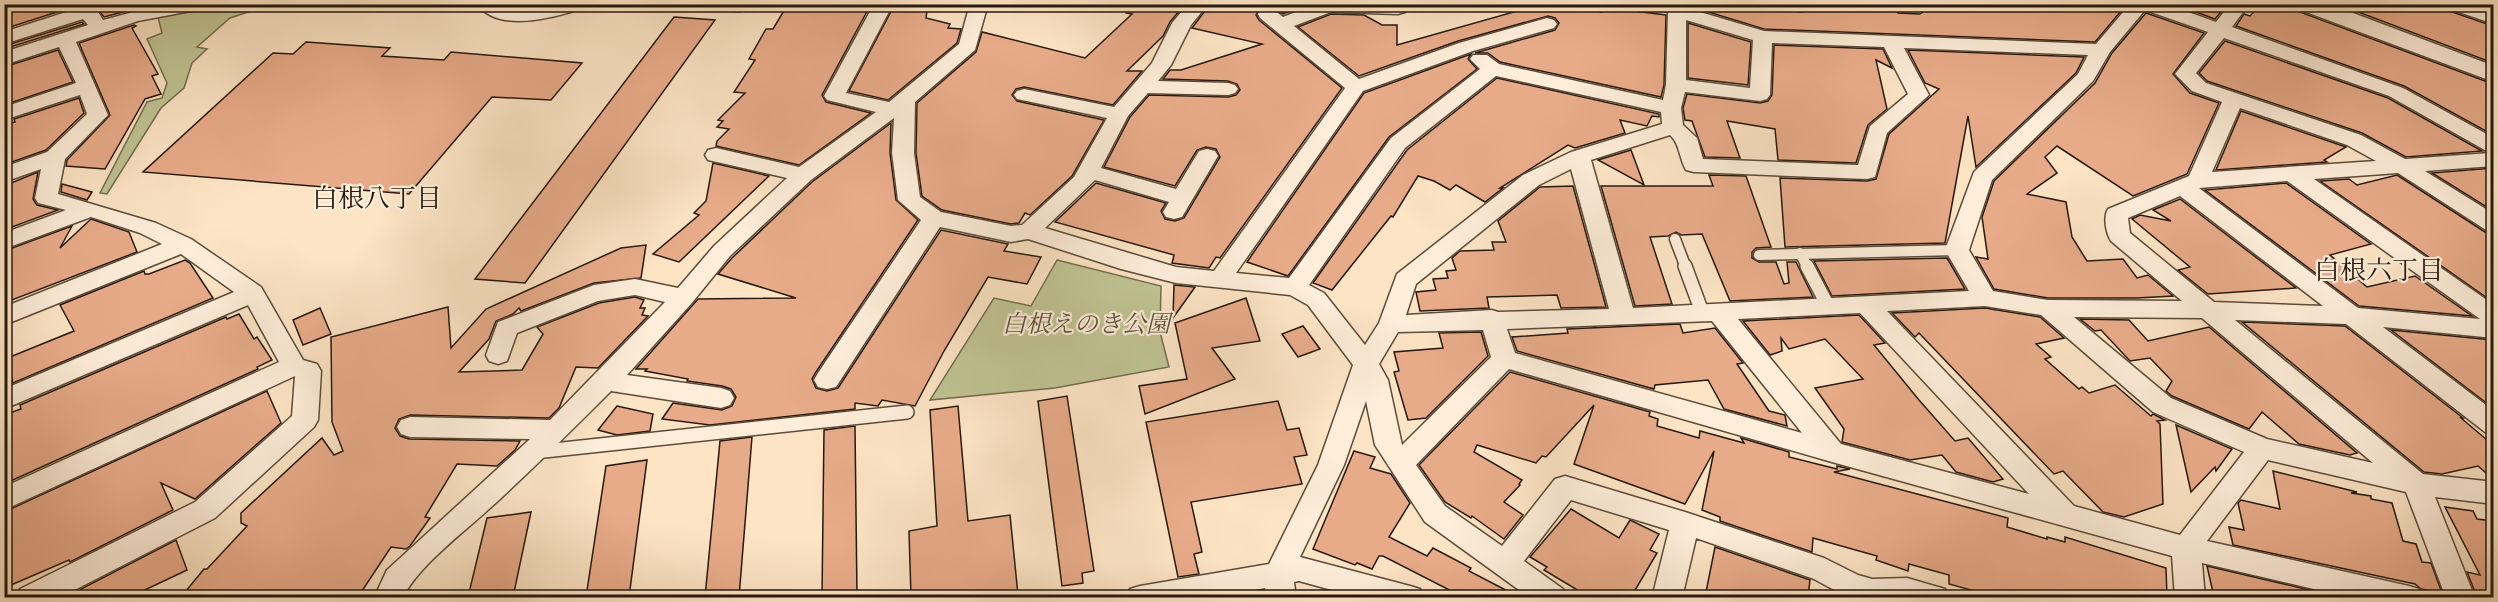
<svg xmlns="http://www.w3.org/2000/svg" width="2498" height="602" font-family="'IM FELL DW Pica','Noto Serif JP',serif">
<rect width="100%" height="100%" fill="#fce4c5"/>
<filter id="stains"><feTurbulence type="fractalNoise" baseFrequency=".00333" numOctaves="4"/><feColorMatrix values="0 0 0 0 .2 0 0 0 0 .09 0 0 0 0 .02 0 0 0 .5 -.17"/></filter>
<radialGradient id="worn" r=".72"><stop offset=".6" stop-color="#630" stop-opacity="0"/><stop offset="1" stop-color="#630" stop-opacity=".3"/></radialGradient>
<g fill="#c0c494" stroke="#736e50" stroke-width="1.5">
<path d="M666 4H746V5L740 12 662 8Z"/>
<path d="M221 5H270L230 18 197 47 207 49 192 63 184 88 161 108 107 194 100 193 147 102 162 98 167 83 147 39 162 33 158 17Z"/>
<path d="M1057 260 1161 286 1160 332 1169 367 1055 388 930 400 994 298 1031 306Z"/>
</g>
<g fill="#e8ab8a" stroke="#26180c" stroke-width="1.5">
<path d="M4 4H82L4 29Z"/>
<path d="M94 4H123L127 11 104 17Z"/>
<path d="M788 4H871L822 95 826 102 871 113 799 165 716 146 717 141 729 129 717 127 723 121 718 120 745 93 734 92 755 60 749 59 766 29H773Z"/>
<path d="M895 4H928L926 18 950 24 948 28 961 29 957 43 888 100 849 91Z"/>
<path d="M1127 4H1185L1170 22 1163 36 1127 71H1142L1113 105 1024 87 1016 89 1012 95 1017 101 1104 120 1072 176 1030 215 1025 213 1019 223 1011 224 942 210 922 196 916 153 917 103 976 52 982 32 1085 58 1132 14 1126 13Z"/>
<path d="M1210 4H1309L1283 14 1274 8H1260L1256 15 1259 20 1342 88 1220 258 1216 257 1209 268 1172 263 1174 255 1055 222 1096 183 1166 203 1161 211 1165 219 1175 221 1184 218 1220 157 1216 149 1206 147 1197 150 1175 186 1104 167 1130 117 1149 95 1228 97 1236 95 1240 90 1237 84 1228 81 1163 79 1170 70H1181L1262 44 1192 28Z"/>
<path d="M1542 4H1577L1601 12 1602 7 1666 15 1664 85 1661 97 1500 62 1488 53H1475L1555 30 1559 23 1555 18 1548 16 1458 41 1359 76 1298 27 1331 14 1364 15 1382 25H1397V45Z"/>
<path d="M1692 4H1790L1794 11 1802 12 1809 10 1813 4H1894L1898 13 1920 14 1933 4H2127L2095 42 1764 29 1692 7Z"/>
<path d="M2174 4H2216L2225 7 2215 19Z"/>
<path d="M2261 4H2293L2297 11 2493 84V135L2404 86 2236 26 2244 14 2250 16Z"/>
<path d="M2337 4H2443L2446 10 2493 26V63Z"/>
<path d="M2146 13 2204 33 2173 74 2190 93 2219 103 2187 174 2133 196 2057 146 2045 157 2057 173 2027 194 2066 202 2072 237 2087 261 2123 259 2137 278 2148 275 2173 296 2137 298H2048L1994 289 1976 257 1988 259 1982 217 1994 181 2095 83 2112 53Z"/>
<path d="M674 17 715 20 525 283 475 279Z"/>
<path d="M82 22 84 24 4 49V46Z"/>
<path d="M1688 23 1751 42 1748 85 1688 78Z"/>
<path d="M134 25 136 26 132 28 158 74 152 76 161 94 145 99 105 169 66 166 67 160 110 115 79 43Z"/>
<path d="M2225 41 2388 98 2482 151 2406 157 2362 133 2207 81 2199 73Z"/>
<path d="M306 42 390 48 382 56 444 60 451 52 582 63 551 100 492 97 409 194 143 172 273 53 293 54Z"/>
<path d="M1774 45 1883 49 1892 68 1876 60 1887 109 1868 125 1856 163 1778 160 1775 129 1727 121 1740 158 1705 157 1692 121 1685 120 1683 108 1687 94 1760 103 1768 101 1772 95Z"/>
<path d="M58 50 73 82 7 104 4 99V67Z"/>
<path d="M1908 50 2084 57 2076 73 1976 167 1968 116 1945 243 1785 247 1780 178 1867 181 1876 179 1889 134 1939 89 1925 83Z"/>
<path d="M1471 54 1468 59 1477 69 1389 137 1288 276 1247 262 1364 93Z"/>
<path d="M1497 78 1659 114V117L1652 116 1647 126 1620 120 1625 133 1575 148 1568 145 1500 188H1503L1485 202 1456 185 1450 190 1434 181 1418 176 1393 217 1391 216 1332 290 1313 283 1407 150Z"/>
<path d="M79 98 84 113 46 150 9 163 4 152V125L15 122 14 119Z"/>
<path d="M2241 111 2346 147 2324 160 2327 162 2216 170Z"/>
<path d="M891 123 890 153 896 200 918 220 816 372 812 379 816 388 827 391 838 388 941 230 1008 244 1004 251 1041 257 1027 284 988 277 944 351 915 406 882 400 878 406 855 403V409L710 425 662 419 673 403 722 410 732 406 736 397 731 389 722 386 687 381 688 379 645 371 647 369H636L698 299 796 298 718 274 732 258 812 182Z"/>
<path d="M1631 150 1644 185 1598 160Z"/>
<path d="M713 163 769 176 679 262 653 254 699 215 694 213 706 201Z"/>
<path d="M2493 168V211L2432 173Z"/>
<path d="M38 172 33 199 37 205 58 210 4 230V186Z"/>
<path d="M1709 175 1746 176 1771 247 1756 248 1752 252V258L1759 262H1776L1784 284 1789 283 1787 262H1796L1813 297 1730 301 1702 234 1681 235 1676 232 1668 236 1650 237 1672 304 1635 306 1601 186H1713Z"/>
<path d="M2397 175 2485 232 2493 234V302L2320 181 2349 179 2357 185Z"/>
<path d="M2286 183 2371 244 2330 255 2367 287 2415 276 2472 316 2359 306 2205 190Z"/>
<path d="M62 184 92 192 87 200 61 192Z"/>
<path d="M1573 186 1606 307 1561 308 1557 295 1487 297 1489 308 1420 311 1416 292 1436 290 1433 279 1448 278 1446 271 1456 270 1452 258 1460 251 1494 250 1492 242H1506L1498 221 1540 187Z"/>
<path d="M2180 199 2296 288 2208 294 2178 270 2190 267 2132 219 2140 215 2171 221 2153 210Z"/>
<path d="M91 219 129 232 137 252 4 303V251L72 226 60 248Z"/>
<path d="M646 245 641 278 594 283 521 311 519 308 513 314 496 321 489 339 459 372 522 370 543 334 537 327 599 303 635 297 644 300 640 308H645L642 315 648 316 598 368 576 367 559 408 549 418 410 415 399 419 395 428 400 436 409 439 520 441 515 450 497 466 457 464 425 517 430 518 410 546 406 549 391 547 358 597H181L204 569H207L247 526 241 523V513L322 438 334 455 343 451 332 422 331 337 448 307 451 348 486 309 621 248Z"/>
<path d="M1947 258 1965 289 1832 296 1814 261Z"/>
<path d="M185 260 190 263 213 298 13 383 5 359 74 331 60 305 144 271 145 274H149Z"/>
<path d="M1174 285 1195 287 1173 318Z"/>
<path d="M1246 298 1260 341 1212 348 1235 379 1145 414 1139 386 1187 379 1175 323Z"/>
<path d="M320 308 331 334 303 345 293 320Z"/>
<path d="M1985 308 2040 317 2064 338 2036 344 2051 357 2045 359 2079 389 2082 387 2089 393 2115 385 2151 416 2153 414 2165 420 2157 421 2160 424 2163 504 2124 517 2103 512 2063 471 2054 474 1919 333 1915 337 1892 313Z"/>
<path d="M239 314 254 339 257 337 272 360 257 367 258 369 4 484V415L21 409 20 405 226 317 227 319Z"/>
<path d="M1859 315 1885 343 1874 345 1919 400 1955 441 1968 438 2003 479 1993 482 1956 472 1942 455 1910 460 1842 442 1844 429 1815 388 1863 379 1825 339 1789 349 1781 338 1782 351 1770 355 1743 321Z"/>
<path d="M2080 319 2129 320 2148 341 2209 327 2357 453 2350 455 2299 444 2262 412 2249 429 2172 396 2166 391 2172 381 2150 358 2130 361 2101 330 2095 331Z"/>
<path d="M2242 322 2345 326 2463 418H2461L2493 445V479L2478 466 2442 474 2424 472Z"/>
<path d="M1680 324 1683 333 1715 328 1743 363 1737 364 1769 411 1785 415 1787 426 1724 409 1708 380 1655 385 1654 389 1517 351 1512 337 1568 333 1567 329Z"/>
<path d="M1303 326 1320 349 1298 357 1282 334Z"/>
<path d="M2391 330 2493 340V408Z"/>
<path d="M1481 332 1488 356 1426 418 1408 420 1394 372 1399 371 1394 352 1443 348 1439 333Z"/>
<path d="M1510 372 1650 412 1649 416 1658 419 1657 426 1699 438 1700 431 1744 443 1741 438 1789 452V457L1837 469V466L1850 469 1834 472 2008 518 2007 527 2047 539V537L2065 542V537L2166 568 2167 597H1996L1949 584V575L1909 564 1908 571 1876 560 1877 556 1813 538 1812 552 1720 521V517L1702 510 1714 451 1685 504 1574 464 1594 405 1546 457 1542 456 1536 463 1477 445 1474 452 1522 480 1519 484 1520 485 1504 502 1523 515 1504 539 1472 516 1471 518 1445 502 1419 465Z"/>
<path d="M267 391 281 423 195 499 161 483 173 510 70 562 69 560 4 588V512Z"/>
<path d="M1067 396 1094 571 1082 573 1083 583 1062 586 1038 401Z"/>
<path d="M1278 401 1287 430 1299 428 1307 455 1294 457 1302 484 1191 502 1202 552 1194 554 1199 574 1178 577 1146 422Z"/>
<path d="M617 406 653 414 650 431 617 435 598 430Z"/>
<path d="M958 406 968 521 1010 515 1018 595 1005 597H911L909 531 937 526 930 410Z"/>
<path d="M2176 425 2232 449 2216 471 2215 467 2191 492Z"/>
<path d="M855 426 857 597H822L824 430Z"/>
<path d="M752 437 739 597H705L720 441Z"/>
<path d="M1354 451 1375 457 1370 468 1391 474 1410 503 1389 537 1427 556 1433 548 1471 568 1469 571 1519 597H1463L1383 556H1379L1372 569 1357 563 1355 565 1313 549Z"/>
<path d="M647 460 629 597H586L606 466Z"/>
<path d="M2273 471 2357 492 2351 493 2371 496V499L2392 503 2403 541 2416 544 2422 562 2431 563 2442 593 2421 589 2415 584 2233 545 2229 527 2244 530 2238 503 2241 500 2280 509Z"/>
<path d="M2445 507 2473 511 2477 519 2493 521V597H2477L2467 572 2480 575Z"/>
<path d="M1571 509 1619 538 1630 520 1659 534 1650 550 1657 553 1631 597H1589L1544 570 1547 567 1530 557Z"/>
<path d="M531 512 513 597H468L487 518Z"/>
<path d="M176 540 187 570 130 597H84L81 589Z"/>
<path d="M1715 547 1810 580 1808 597H1705Z"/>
<path d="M2207 566 2340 597H2214Z"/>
</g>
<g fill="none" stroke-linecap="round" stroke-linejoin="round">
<defs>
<g id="service-far1">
<path d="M1646 4 1681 8"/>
<path d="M1675 239 1686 268"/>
<path d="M1800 253 1808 268"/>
<path d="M1759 255 1957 250"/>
</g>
<g id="service">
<path d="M1685 266 1702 312"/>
<path d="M1807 266 1827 304"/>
<path d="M535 452 907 412"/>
</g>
<g id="minor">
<path d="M164 4H205L203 8 196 10 138 21 76 42 108 115 65 159 58 194 156 223 191 239 261 287 303 360 317 364 321 371 318 420 314 427 215 518 59 598H16L20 589 195 502 292 416 295 376 4 510V487L279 362 248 305 4 409V389L234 292 181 254 4 325V307L162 244 140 233 91 217 4 249V233L66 210 38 203 35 198 41 169 4 182V167L47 152 87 114 80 95 4 120V107L76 83 59 47 4 65V52L88 25 83 19 4 44V32L88 5 95 7 103 20Z"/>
<path d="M477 4H500L518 10 555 4H586L584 8C555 17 499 34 477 4Z"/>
<path d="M874 4H893L846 93 889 102 959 44 970 4H988L975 50 915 102 914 153 920 197 941 212 1011 226 1022 225 1074 177 1107 118 1017 99 1014 95 1017 91 1024 89 1114 107 1152 63 1172 23 1188 4H1208L1191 25 1171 65 1158 81 1228 83 1235 85 1238 89 1235 93 1228 95 1148 93 1128 116 1101 168 1176 189 1199 151 1207 149 1215 151 1218 156 1182 217 1174 219 1166 217 1163 212 1169 202 1095 180 1045 228 1176 267 1214 271 1345 88 1260 18 1258 14 1260 10H1274L1283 17 1316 4H1405L1407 8 1405 12 1398 14 1331 12 1294 26 1359 79 1459 43 1547 18 1554 20 1557 24 1554 28 1473 51 1363 91 1236 273 1289 278 1391 138 1480 69 1470 59 1473 55H1487L1499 64 1663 100 1666 85 1668 11 1672 4H1690V9L1764 31 2096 44 2130 4H2166L2216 22 2230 4H2249L2232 27 2403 88 2494 138V166L2425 171 2494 214V232L2486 230 2398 173 2314 179 2494 305V338L2383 327 2494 411V435L2485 432 2346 324 2235 320 2423 474 2494 482V504L2435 497 2475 598H2446L2406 492 2268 460 2207 541 2409 586 2419 589 2423 598H2352L2202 563 2205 598H2175L2172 556 1832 462 1509 369 1416 465 1445 506 1502 546 1555 479 1565 476 1685 512 1824 558 1858 575 1872 579 1907 578 1945 589 1949 598H1849L1814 579 1696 538 1682 598H1652L1669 530 1571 500 1524 561 1563 589 1567 598H1530L1425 522 1375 445 1366 401 1344 465 1300 557 1410 586 1420 589 1424 598H1361L1299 581 1294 582 1296 598H1266L1265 588 1213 598H1126L1130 589 1140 586 1269 564 1318 465 1353 365 1308 305 1290 295 1176 283 1121 269 1028 239 1011 242 940 227 836 387 827 389 818 387 814 380 818 373 921 220 898 200 892 153 894 118 811 180 730 256 691 304 627 375 721 388 730 391 734 398 730 405 721 408 611 391C571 431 531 471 489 509 464 532 416 568 403 598H374L387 570 530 439 410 437 401 434 397 427 401 420 410 417 550 420 665 302 635 295 598 301 517 333 507 361 498 364 489 361 486 355 498 322 594 285 635 279 678 288 714 246 787 178 708 160 705 155 708 150 716 148 799 167 876 112 827 100 824 96ZM2145 10 2208 32 2175 74 2192 91 2222 102 2189 176 2108 209C2103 217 2106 233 2111 241L2182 301 2048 300 1993 291 1969 250 1992 180 2093 81 2110 52ZM1686 20 1753 40 1750 88 1686 80ZM2224 38 2389 96 2490 153 2405 159 2361 135 2206 83 2196 73ZM1772 43 1884 47 1908 94 1870 126 1858 165 1703 159 1697 138 1683 125 1681 108 1685 92 1760 101 1767 99 1770 95ZM1904 48 2088 55 2078 74 1974 172 1945 250 1969 291 1633 308 1591 160 1670 135C1680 144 1679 158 1686 170L1694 172 1867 179 1875 177 1887 133 1929 95ZM1496 76 1661 112 1662 124 1571 152 1523 175 1397 274 1379 323 1365 345 1324 293 1309 285 1405 148ZM2240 108 2347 145 2376 161 2212 172ZM1571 169 1609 309 1498 312 1492 310 1406 315 1416 284 1539 185ZM2287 181 2480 319 2358 308 2199 188ZM2180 196 2323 306 2214 302 2130 233 2128 218ZM1985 306 2041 315 2153 412 2244 452 2180 535 2074 506 1887 311ZM1860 313 2029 494 1841 444 1738 319ZM2074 317 2202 318 2373 463 2267 439 2171 398ZM1712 321 1802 433 1515 353 1507 329ZM1483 330 1491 357 1402 445 1388 380 1379 364 1398 332Z"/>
<path d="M1811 4C1807 11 1802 11 1794 9L1792 5Z"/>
<path d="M2445 4H2473L2494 11V24L2447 8Z"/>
</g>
<path id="tertiary" d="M2295 4H2329L2494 66V82L2298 9Z"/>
</defs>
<use href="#service-far1" stroke="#5c4b3a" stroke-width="13"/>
<use href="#service" stroke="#5c4b3a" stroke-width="16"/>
<use href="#minor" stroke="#5c4b3a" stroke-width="3"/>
<use href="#tertiary" stroke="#5c4b3a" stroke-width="3"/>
<use href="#service-far1" stroke="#fdedd9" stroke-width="10"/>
<use href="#service" stroke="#fdedd9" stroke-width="13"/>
<use href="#minor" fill="#fdedd9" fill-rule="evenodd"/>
<use href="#tertiary" fill="#fdedd9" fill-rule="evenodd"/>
</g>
<g text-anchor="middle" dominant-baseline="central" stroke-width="4.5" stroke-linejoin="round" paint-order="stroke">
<g font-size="24" font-style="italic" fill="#5c543c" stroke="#fdedd9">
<text x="1086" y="325">白根えのき公園</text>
</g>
<g font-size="26" fill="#26180c" stroke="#fdedd9">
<text x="377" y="199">白根八丁目</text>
<text x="2379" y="271">白根六丁目</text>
</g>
</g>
<rect width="2498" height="602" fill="none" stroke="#fce4c5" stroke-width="24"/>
<rect x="6" y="6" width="2486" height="590" fill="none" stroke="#26180c" stroke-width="3"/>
<rect x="12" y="12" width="2474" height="578" fill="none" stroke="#26180c" stroke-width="1.5"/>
<rect width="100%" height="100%" filter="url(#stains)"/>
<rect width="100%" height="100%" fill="url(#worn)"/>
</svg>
